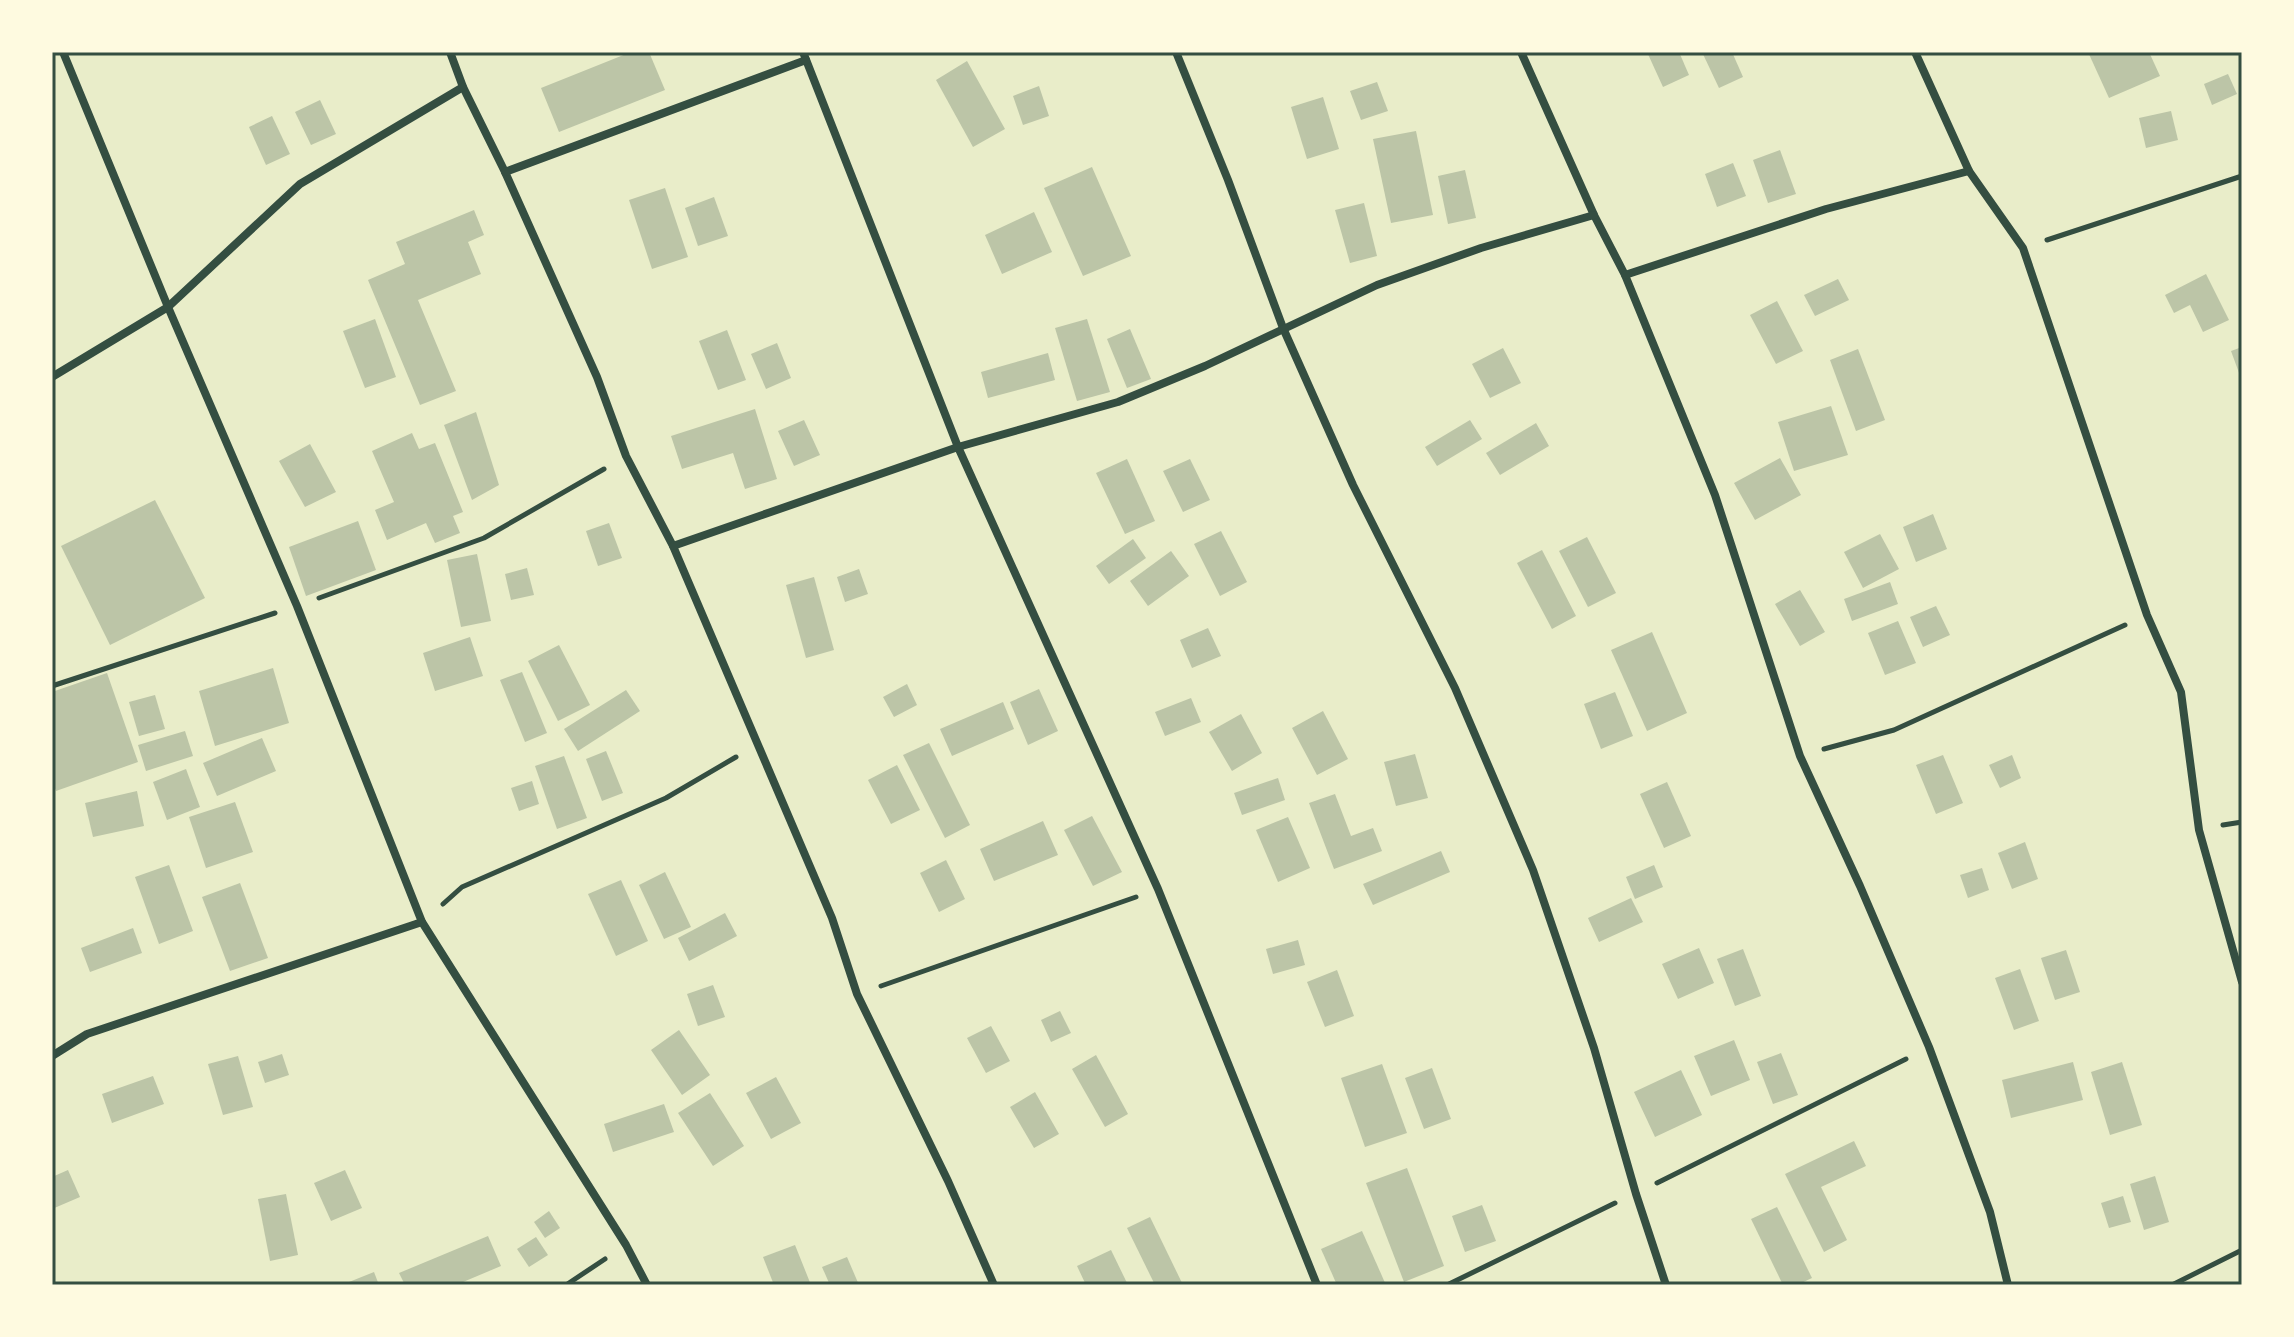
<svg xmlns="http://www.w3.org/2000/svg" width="2294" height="1337" font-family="Karla,sans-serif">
<rect width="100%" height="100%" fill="#e9edc9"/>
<g fill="#bcc5a7">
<path d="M631 52H649L665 90 559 132 541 88Z"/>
<path d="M1647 52H1679L1689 75 1663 87Z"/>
<path d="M1702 52H1732L1743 77 1719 88Z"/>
<path d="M2088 52H2149L2160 76 2109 98Z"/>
<path d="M967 61 1005 129 973 147 936 80Z"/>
<path d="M2228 74 2237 94 2212 105 2204 84Z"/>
<path d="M1377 82 1388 111 1361 120 1350 91Z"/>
<path d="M1039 86 1049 116 1023 125 1013 96Z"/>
<path d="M1323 97 1339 149 1307 159 1291 107Z"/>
<path d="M320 100 336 134 311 145 295 112Z"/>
<path d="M2171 111 2178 140 2146 148 2139 118Z"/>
<path d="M272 116 290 154 266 165 249 127Z"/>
<path d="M1416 131 1433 215 1391 223 1373 139Z"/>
<path d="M1780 150 1796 194 1768 203 1753 160Z"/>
<path d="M1733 163 1746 196 1717 207 1705 174Z"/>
<path d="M1092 167 1131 256 1083 276 1044 188Z"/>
<path d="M1465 170 1476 218 1448 224 1438 176Z"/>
<path d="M665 188 688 257 652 269 629 200Z"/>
<path d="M714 197 728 236 698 246 685 208Z"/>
<path d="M1364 203 1377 256 1350 263 1335 210Z"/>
<path d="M474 210 484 235 468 242 481 274 418 300 456 391 420 405 368 280 405 264 396 242Z"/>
<path d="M1034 212 1052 252 1002 274 985 235Z"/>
<path d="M2206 274 2229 320 2203 332 2190 305 2174 313 2165 295Z"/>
<path d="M1838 279 1849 300 1815 316 1804 295Z"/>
<path d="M1777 301 1803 351 1776 364 1750 315Z"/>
<path d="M375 319 396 377 365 388 343 331Z"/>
<path d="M1087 319 1110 392 1077 401 1055 328Z"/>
<path d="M1130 329 1151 379 1127 388 1107 339Z"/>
<path d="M727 330 746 380 718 390 699 341Z"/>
<path d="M777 343 791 378 766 389 751 354Z"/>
<path d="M2242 347V381L2231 351Z"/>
<path d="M1503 348 1521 383 1490 398 1472 364Z"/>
<path d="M1858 349 1885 420 1856 431 1830 360Z"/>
<path d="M1048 353 1055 380 988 398 981 372Z"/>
<path d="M1831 406 1848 455 1794 471 1778 422Z"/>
<path d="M755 409 777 479 745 489 733 453 682 469 671 436Z"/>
<path d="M476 412 499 485 472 500 444 425Z"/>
<path d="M804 420 820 455 794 466 778 431Z"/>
<path d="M1470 420 1482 439 1437 466 1425 447Z"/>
<path d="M1536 423 1549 446 1500 475 1486 453Z"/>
<path d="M412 433 419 449 435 443 463 512 453 516 460 533 435 543 426 523 387 540 375 510 394 502 372 451Z"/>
<path d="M310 444 336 492 305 507 279 461Z"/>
<path d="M1780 458 1801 495 1755 520 1734 483Z"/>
<path d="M1127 459 1155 521 1125 534 1096 473Z"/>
<path d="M1190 459 1210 500 1183 512 1163 471Z"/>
<path d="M155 500 205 598 110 645 61 546Z"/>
<path d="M1933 514 1947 549 1916 562 1903 527Z"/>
<path d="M358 521 376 570 306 596 289 547Z"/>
<path d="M609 523 622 558 598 566 586 531Z"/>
<path d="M1221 531 1247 582 1220 596 1194 544Z"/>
<path d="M1880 534 1899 569 1863 588 1844 552Z"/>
<path d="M1587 537 1616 593 1588 607 1559 551Z"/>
<path d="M1133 539 1146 558 1109 584 1096 566Z"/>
<path d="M1542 550 1576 616 1552 629 1517 563Z"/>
<path d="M1171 551 1189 576 1148 606 1130 581Z"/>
<path d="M477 554 491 621 461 627 447 560Z"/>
<path d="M527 568 534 595 511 600 505 574Z"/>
<path d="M859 569 868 594 845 602 837 577Z"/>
<path d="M814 577 834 650 806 658 786 585Z"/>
<path d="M1890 582 1898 604 1852 621 1844 599Z"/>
<path d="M1800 590 1825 632 1800 646 1775 604Z"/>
<path d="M1936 606 1950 635 1923 647 1910 617Z"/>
<path d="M1898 621 1916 663 1885 675 1868 633Z"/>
<path d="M1208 628 1221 656 1192 668 1180 640Z"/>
<path d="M1652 632 1687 713 1647 731 1611 650Z"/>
<path d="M470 637 483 676 435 691 423 653Z"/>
<path d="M559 645 590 705 558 721 528 661Z"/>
<path d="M273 668 289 723 215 746 199 691Z"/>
<path d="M522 672 547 733 525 742 500 680Z"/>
<path d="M107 673 138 762 56 791 52 781V692Z"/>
<path d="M907 684 917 705 894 717 883 697Z"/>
<path d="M1039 689 1058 731 1028 745 1010 702Z"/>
<path d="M626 690 640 711 578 751 564 729Z"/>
<path d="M1615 692 1633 736 1601 749 1584 704Z"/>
<path d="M155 695 165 729 139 736 129 702Z"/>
<path d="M1191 698 1201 722 1165 736 1155 712Z"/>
<path d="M1003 702 1014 729 952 756 940 729Z"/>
<path d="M1323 711 1348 759 1317 775 1292 728Z"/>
<path d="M1241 714 1262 753 1232 771 1209 732Z"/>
<path d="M185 731 193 756 146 771 138 745Z"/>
<path d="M262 738 276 771 217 796 203 763Z"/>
<path d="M929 743 970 825 945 838 903 755Z"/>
<path d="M606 751 623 793 602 801 586 759Z"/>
<path d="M1415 754 1428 798 1396 806 1384 762Z"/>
<path d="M1943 755 1963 803 1936 814 1916 765Z"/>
<path d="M2012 755 2021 778 2000 788 1989 765Z"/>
<path d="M564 756 587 818 557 829 535 766Z"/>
<path d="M897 765 920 810 891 824 868 780Z"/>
<path d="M186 769 200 807 167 820 153 782Z"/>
<path d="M1278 778 1285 800 1242 815 1234 793Z"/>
<path d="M532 781 539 804 519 811 511 788Z"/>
<path d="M1667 782 1691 836 1664 848 1640 794Z"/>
<path d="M137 791 144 826 93 837 85 803Z"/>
<path d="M1335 794 1351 836 1373 828 1382 851 1334 869 1309 803Z"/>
<path d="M235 802 253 852 206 868 189 817Z"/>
<path d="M1092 816 1122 872 1093 886 1064 830Z"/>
<path d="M1288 817 1310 868 1278 882 1256 830Z"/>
<path d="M1043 821 1058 855 994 881 980 849Z"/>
<path d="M2025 842 2038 879 2012 889 1998 853Z"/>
<path d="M1441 851 1450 872 1373 905 1363 884Z"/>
<path d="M946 860 965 899 939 912 920 873Z"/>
<path d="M169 865 193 931 159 944 135 877Z"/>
<path d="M1654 865 1663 887 1635 899 1626 877Z"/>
<path d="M1982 868 1989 890 1968 898 1960 875Z"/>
<path d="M665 872 691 927 664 939 639 885Z"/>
<path d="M621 880 648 941 616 956 588 894Z"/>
<path d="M240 883 268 958 230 971 202 897Z"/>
<path d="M1631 898 1643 922 1599 942 1588 918Z"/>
<path d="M725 913 737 936 689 961 678 938Z"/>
<path d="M133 928 142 953 90 972 81 948Z"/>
<path d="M1298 940 1305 965 1273 974 1266 949Z"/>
<path d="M1699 948 1714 983 1678 999 1662 964Z"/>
<path d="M1743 949 1761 996 1735 1006 1717 959Z"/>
<path d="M2066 950 2080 992 2055 1000 2041 958Z"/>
<path d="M2020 969 2039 1021 2014 1030 1995 978Z"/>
<path d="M1337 970 1354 1016 1325 1027 1307 982Z"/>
<path d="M713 985 725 1017 698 1026 687 994Z"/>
<path d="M1060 1011 1071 1033 1051 1042 1041 1020Z"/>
<path d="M991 1026 1010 1061 986 1073 967 1038Z"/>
<path d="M679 1030 710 1075 682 1095 651 1050Z"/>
<path d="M1734 1040 1750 1080 1711 1096 1694 1056Z"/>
<path d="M1781 1053 1798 1095 1773 1104 1757 1062Z"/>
<path d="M282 1054 289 1075 265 1083 258 1062Z"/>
<path d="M1096 1055 1128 1114 1105 1127 1072 1069Z"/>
<path d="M238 1056 253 1107 223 1115 208 1064Z"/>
<path d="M2073 1062 2083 1100 2011 1118 2002 1080Z"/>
<path d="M2122 1062 2142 1125 2110 1135 2091 1072Z"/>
<path d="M1382 1064 1407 1133 1365 1147 1341 1078Z"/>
<path d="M1432 1068 1451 1119 1424 1129 1405 1078Z"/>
<path d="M1681 1070 1702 1115 1655 1137 1634 1092Z"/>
<path d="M153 1076 164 1104 112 1123 102 1094Z"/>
<path d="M776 1077 801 1123 771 1139 746 1093Z"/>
<path d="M1035 1092 1059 1134 1034 1148 1010 1107Z"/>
<path d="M710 1093 744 1146 713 1166 678 1113Z"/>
<path d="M664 1104 674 1132 613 1152 604 1124Z"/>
<path d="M1854 1141 1866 1166 1821 1187 1847 1240 1824 1252 1785 1174Z"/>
<path d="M1407 1168 1444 1266 1404 1282 1366 1183Z"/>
<path d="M68 1170 80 1197 52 1209V1177Z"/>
<path d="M345 1170 362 1208 331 1221 314 1183Z"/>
<path d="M2155 1176 2169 1222 2144 1230 2130 1184Z"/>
<path d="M286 1194 298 1255 270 1261 258 1199Z"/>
<path d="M2123 1196 2131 1222 2109 1228 2101 1203Z"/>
<path d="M1482 1205 1496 1241 1465 1252 1452 1216Z"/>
<path d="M1777 1207 1812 1278 1797 1285H1783L1751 1219Z"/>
<path d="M549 1211 560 1228 545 1238 534 1222Z"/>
<path d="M1150 1217 1183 1285H1155L1127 1228Z"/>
<path d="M1362 1231 1386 1285H1337L1321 1249Z"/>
<path d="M488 1236 501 1266 456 1285H405L399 1273Z"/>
<path d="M536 1237 548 1255 529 1267 517 1249Z"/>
<path d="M795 1245 811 1285H774L763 1257Z"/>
<path d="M1111 1250 1128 1285H1086L1077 1266Z"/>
<path d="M847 1257 859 1285H830L822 1267Z"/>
<path d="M374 1272 379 1285H350L349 1282Z"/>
</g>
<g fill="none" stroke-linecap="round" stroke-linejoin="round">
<g stroke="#344e41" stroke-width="5">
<path d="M2047 240 2242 176"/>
<path d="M319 598 484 538 604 469"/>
<path d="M52 686 275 613"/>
<path d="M1824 749 1894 730 2125 625"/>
<path d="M2223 825 2242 822"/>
<path d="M443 904 462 887 666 798 736 757"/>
<path d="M881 986 1136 897"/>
<path d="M1657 1183 1906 1059"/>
<path d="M566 1285 605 1259"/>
<path d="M1447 1285 1615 1203"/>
<path d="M2172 1285 2242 1250"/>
</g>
<g stroke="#344e41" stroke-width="8">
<path d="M63 52 168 307 297 606 422 922 626 1245 647 1285"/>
<path d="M450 52 463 87 505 172 597 377 626 456 673 546 832 918 857 994 948 1181 994 1285"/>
<path d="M803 52 958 447 1158 889 1317 1285"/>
<path d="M1176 52 1228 180 1283 328 1353 485 1455 688 1533 870 1594 1048 1636 1194 1666 1285"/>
<path d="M1521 52 1594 215 1625 275 1715 495 1800 756 1860 886 1929 1047 1990 1212 2008 1285"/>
<path d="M1915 52 1969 171 2023 248 2147 615 2181 692 2199 830 2242 982"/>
<path d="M505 172 806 60"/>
<path d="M1625 275 1826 209 1969 171"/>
<path d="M52 377 168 307 300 184 463 87"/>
<path d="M673 546 958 447 1118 402 1205 366 1377 285 1481 248 1594 215"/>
<path d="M52 1056 87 1034 422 922"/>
</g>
</g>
<rect width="2294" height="1337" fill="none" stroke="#fefae0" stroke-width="108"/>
<rect x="54" y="54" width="2186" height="1229" fill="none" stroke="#344e41" stroke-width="3"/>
</svg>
